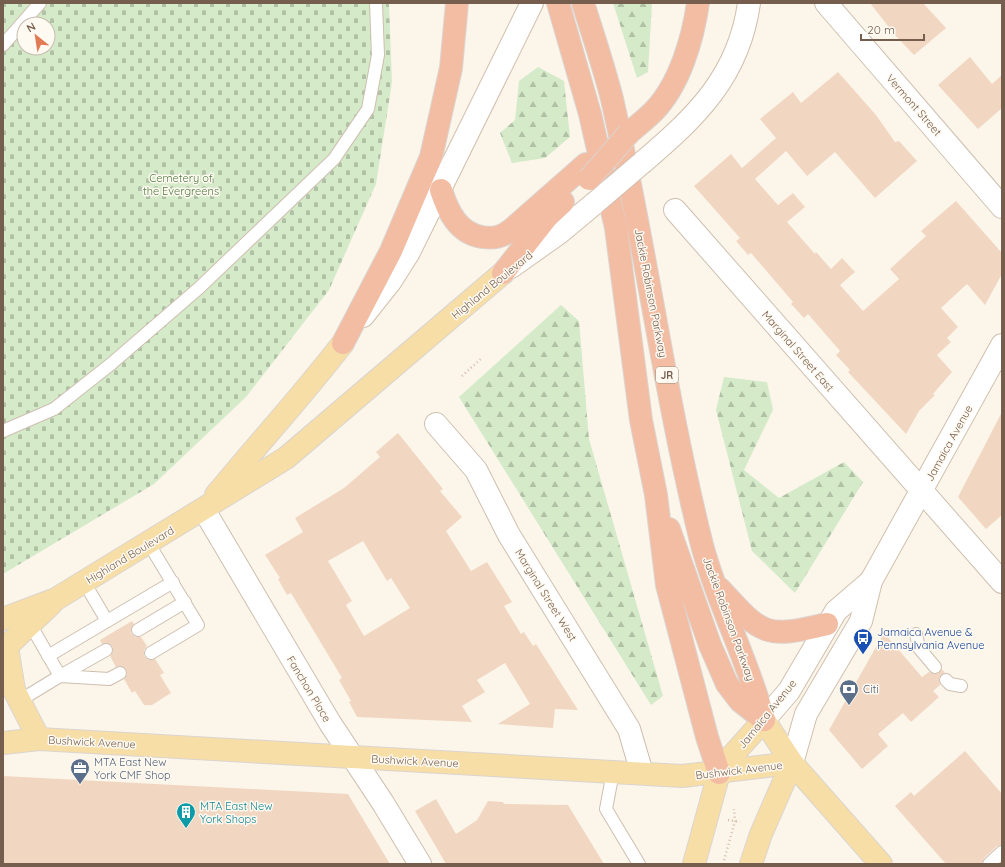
<svg xmlns="http://www.w3.org/2000/svg" width="1005" height="867" font-family="Quicksand,sans-serif">
<defs>
<pattern id="forest-firs" width="22" height="20" patternUnits="userSpaceOnUse"><rect width="22" height="20" fill="#d4eac8"/><path d="M5 1l3.5 6h-7zM16 11l3.5 6h-7z" fill="#b1c1a5"/></pattern>
<pattern id="cemetery-stones" width="16" height="16" patternUnits="userSpaceOnUse"><rect width="16" height="16" fill="#d4eac8"/><path d="M2 7V4a2 2 0 0 1 4 0v3zM10 15v-3a2 2 0 0 1 4 0v3z" fill="#b1c1a5"/></pattern>
</defs>
<rect width="100%" height="100%" fill="#fcf6ea"/>
<g fill="url(#forest-firs)">
<path d="M613 3H652L648 72 637 78Z"/>
<path d="M538 67 564 81 570 137 545 158 512 163 500 133 515 120 519 81Z"/>
<path d="M561 305 579 321 589 439 663 696 651 705 459 397Z"/>
<path d="M724 377 767 382 773 410 744 470 779 498 844 462 863 482 795 593 752 551 716 410Z"/>
</g>
<path fill="url(#cemetery-stones)" fill-rule="evenodd" d="M3 3H389L392 82 376 184 329 290 246 397 154 484 3 574ZM24 24H48V48H24Z"/>
<g fill="#f1d7c2" fill-rule="evenodd">
<path d="M870 3H923L946 28 914 55 895 35Z"/>
<path d="M970 57 992 84 1002 75V108L978 129 938 85Z"/>
<path d="M838 72 876 115 895 142 899 141 917 161 875 198 835 152 807 176 786 151 755 179 778 205 793 193 805 207 787 222 815 254 816 252 831 269 842 258 855 272 840 285 863 311 899 279 890 269 926 236 921 231 956 201 1002 253V274L985 305 967 284 941 308 958 327 947 338 951 342 937 355 952 372 933 394 935 395 919 411 906 434 848 372 850 370 836 355 840 351 808 314 804 318 791 304 793 302 751 253 748 255 736 241 740 238 694 186 731 154 742 168 776 138 760 119 793 92 801 103Z"/>
<path d="M1002 412V515L986 529 958 497Z"/>
<path d="M398 433 443 489 440 491 462 517 446 531 471 571 487 562 512 602 504 606 521 634 524 632 533 646 536 644 578 710 555 709 553 728 498 724 530 704 505 663 477 680 485 692 462 706 472 722 357 717 349 702 351 701 339 680 342 678 291 593 287 595 278 579 280 578 265 555 303 532 295 518 344 488 380 457 376 452ZM363 541 387 581 391 578 410 608 364 636 346 605 352 601 328 561Z"/>
<path d="M132 621 134 624 131 630V633L135 637H141L147 646 144 650V656L148 660 155 659 164 673 160 675 171 693 152 705H144L135 691 132 693 124 679 127 674 126 669 121 666 116 667 110 656 113 650 112 646 106 643 102 644 100 640Z"/>
<path d="M884 633 922 677 929 672 937 674 942 669 945 673 939 678 940 685 933 691 939 697 911 722 903 713 878 734 888 746 862 769 829 730Z"/>
<path d="M965 751 1002 794V845L997 846 984 858 982 864H946L895 806 911 792 914 796Z"/>
<path d="M3 776 348 794 390 864H3Z"/>
<path d="M436 799 456 834 477 820 488 801 503 802 504 804 568 805 604 864H446L415 811Z"/>
</g>
<g fill="none" stroke-linecap="round" stroke-linejoin="round">
<defs>
<g id="service">
<path d="M3 45 40 3"/>
<path d="M3 431 54 409 111 364 199 288 334 159 368 109 378 55 376 3"/>
<path d="M149 544 198 625 151 653"/>
<path d="M84 582 107 621"/>
<path d="M30 624 60 676 106 650"/>
<path d="M138 630 185 602"/>
<path d="M916 634 919 648 935 667"/>
<path d="M48 656 173 582"/>
<path d="M946 680 950 684 961 686"/>
<path d="M19 701 60 676 109 679 120 673"/>
<path d="M613 772 606 809 639 864"/>
<path d="M989 864 1002 852"/>
</g>
<g id="minor">
<path d="M826 3 1002 207"/>
<path d="M675 210 1002 582"/>
<path d="M436 424 476 470 509 535 629 729 642 773"/>
<path d="M204 510 330 723 383 803 420 864"/>
</g>
<g id="secondary">
<path d="M643 162C696 117 739 76 749 3"/>
<path d="M511 267 559 233 595 203"/>
<path d="M363 316 390 282 409 252 532 3"/>
<path d="M764 720 789 691 836 611 871 581"/>
<path d="M792 763 806 714 861 621 871 581 1002 345"/>
</g>
<g id="primary">
<path d="M216 495C258 444 303 395 343 343"/>
<path d="M3 619 56 599 286 458 503 273"/>
<path d="M7 647 14 690 39 739"/>
<path d="M3 650 51 604"/>
<path d="M3 743 39 739 682 776 792 763"/>
<path d="M694 864 719 773 730 758 764 720 792 763 881 864"/>
<path d="M751 864 761 834 792 763"/>
</g>
<g id="motorway">
<path d="M558 3 590 114 616 228 641 420 656 495 667 585 707 737 719 773"/>
<path d="M583 3C593 35 604 67 612 99 646 247 665 398 702 545 718 605 748 660 764 720"/>
<path d="M629 133C637 126 646 119 654 111 680 84 693 38 698 3"/>
<path d="M441 190C448 212 458 233 482 237 494 239 502 237 511 230L586 164"/>
<path d="M503 273 547 217 563 202"/>
<path d="M343 343 391 251 431 157 451 68 457 3"/>
<path d="M669 529 710 645 727 684 740 701 764 720"/>
<path d="M720 589C762 635 765 639 827 624"/>
</g>
</defs>
<use href="#service" stroke="#cebfb0" stroke-width="14"/>
<use href="#minor" stroke="#cebfb0" stroke-width="24"/>
<use href="#secondary" stroke="#d1bfad" stroke-width="24"/>
<use href="#primary" stroke="#dbd5d1" stroke-width="24"/>
<use href="#motorway" stroke="#dbd5d1" stroke-width="24"/>
<g stroke="#d6bba5" stroke-width="2.5" stroke-dasharray="1 3" stroke-linecap="butt">
<path d="M462 376 482 358"/>
<path d="M728 820 740 822"/>
<path d="M723 864 735 821 734 809"/>
</g>
<use href="#service" stroke="#fff" stroke-width="12"/>
<use href="#minor" stroke="#fff" stroke-width="22"/>
<use href="#secondary" stroke="#fff" stroke-width="22"/>
<use href="#primary" stroke="#f7dda6" stroke-width="22"/>
<use href="#motorway" stroke="#f3bda4" stroke-width="22"/>
<defs>
<path id="secondary-bridge" d="M595 203 643 162"/>
<path id="motorway-bridge" d="M589 179 629 133"/>
</defs>
<use href="#secondary-bridge" stroke="#d1bfad" stroke-width="24" stroke-linecap="butt"/>
<use href="#motorway-bridge" stroke="#dbd5d1" stroke-width="24" stroke-linecap="butt"/>
<use href="#secondary-bridge" stroke="#fff" stroke-width="22"/>
<use href="#motorway-bridge" stroke="#f3bda4" stroke-width="22"/>
</g>
<defs>
<symbol id="bus-pin" viewBox="-11 -11 22 30"><path d="M0 17L-7.5 6A9.5 9.5 0 1 1 7.5 6Z" fill="#1a4fb4" stroke="#fefaf1"/><path d="M-5-6H5V4H4V6H2V4H-2V6H-4V4H-5ZM-3.5-4V0h7V-4ZM-3.5 1.2v1.5H-2V1.2ZM2 1.2v1.5H3.5V1.2Z" fill="#fff"/></symbol>
<symbol id="bank-pin" viewBox="-11 -11 22 30"><path d="M0 17L-7.5 6A9.5 9.5 0 1 1 7.5 6Z" fill="#5c6f8a" stroke="#fefaf1"/><path d="M-6-4H6V4H-6ZM0-2.3a2.3 2.3 0 1 0 0 4.6a2.3 2.3 0 1 0 0-4.6Z" fill="#fff"/></symbol>
<symbol id="office-pin" viewBox="-11 -11 22 30"><path d="M0 17L-7.5 6A9.5 9.5 0 1 1 7.5 6Z" fill="#5c6f8a" stroke="#fefaf1"/><path d="M-6-3h4V-5.5h4V-3h4V5H-6ZM-1-4.5V-3h2v-1.5ZM-6 0V1H6V0Z" fill="#fff"/></symbol>
<symbol id="building-pin" viewBox="-11 -11 22 30"><path d="M0 17L-7.5 6A9.5 9.5 0 1 1 7.5 6Z" fill="#0f9aa8" stroke="#fefaf1"/><path d="M-4-6H4V6H1V3H-1V6H-4ZM-2.5-4.3h1.7v1.8h-1.7ZM.8-4.3h1.7v1.8H.8ZM-2.5-1h1.7V.8h-1.7ZM.8-1h1.7V.8H.8Z" fill="#fff"/></symbol>
</defs>
<g fill-rule="evenodd">
<use href="#bus-pin" x="852" y="627" width="22" height="30"/>
<use href="#bank-pin" x="838" y="678" width="22" height="30"/>
<use href="#office-pin" x="69" y="757" width="22" height="30"/>
<use href="#building-pin" x="175" y="801" width="22" height="30"/>
</g>
<g text-anchor="middle" dominant-baseline="central" stroke-width="3" stroke-linejoin="round" paint-order="stroke">
<rect fill="#fefaf1" stroke="#9f8d7f" stroke-width="1" x="656" y="367" width="22" height="16" rx="3"/>
<g font-size="10" font-weight="bold" fill="#765e4e">
<text x="667" y="375">JR</text>
</g>
<g font-size="11" fill="#765e4e" stroke="#fefaf1">
<text transform="translate(914 105) rotate(49)">Vermont Street</text>
<text transform="translate(492 285) rotate(-39)">Highland Boulevard</text>
<text transform="translate(651 293) rotate(79)">Jackie Robinson Parkway</text>
<text transform="translate(798 351) rotate(49)">Marginal Street East</text>
<text transform="translate(949 443) rotate(-61)">Jamaica Avenue</text>
<text transform="translate(130 555) rotate(-31)">Highland Boulevard</text>
<text transform="translate(546 595) rotate(58)">Marginal Street West</text>
<text transform="translate(729 619) rotate(70)">Jackie Robinson Parkway</text>
<text transform="translate(309 689) rotate(59)">Fanchon Place</text>
<text transform="translate(767 714) rotate(-51)">Jamaica Avenue</text>
<text transform="translate(92 742) rotate(3)">Bushwick Avenue</text>
<text transform="translate(415 761) rotate(3)">Bushwick Avenue</text>
<text transform="translate(739 770) rotate(-7)">Bushwick Avenue</text>
</g>
<g font-size="11" fill="#537b46" stroke="#fefaf1">
<text x="181" y="178">Cemetery of<tspan x="181" dy="13">the Evergreens</tspan></text>
</g>
<g font-size="11" fill="#164399" stroke="#fefaf1" text-anchor="start">
<text x="877" y="632">Jamaica Avenue &amp;<tspan x="877" dy="13">Pennsylvania Avenue</tspan></text>
</g>
<g font-size="11" fill="#4e5e75" stroke="#fefaf1" text-anchor="start">
<text x="863" y="689">Citi</text>
<text x="94" y="762">MTA East New<tspan x="94" dy="13">York CMF Shop</tspan></text>
</g>
<g font-size="11" fill="#0d838f" stroke="#fefaf1" text-anchor="start">
<text x="200" y="806">MTA East New<tspan x="200" dy="13">York Shops</tspan></text>
</g>
</g>
<rect width="1005" height="867" fill="none" stroke="#765e4e" stroke-width="8"/>
<g transform="translate(36 36) rotate(330)"><circle r="19" fill="#fefaf1" stroke="#c8bcb0"/>
<path d="M0-3L7 15L0 10L-7 15Z" fill="#e17b54"/>
<text y="-6" font-size="11" font-weight="bold" text-anchor="middle" fill="#765e4e">N</text>
</g>
<path d="M861 34v6h63v-6" fill="none" stroke="#765e4e" stroke-width="2"/>
<text x="867" y="34" font-size="12" fill="#765e4e" stroke="#fefaf1" stroke-width="3" paint-order="stroke">20 m</text>
</svg>
